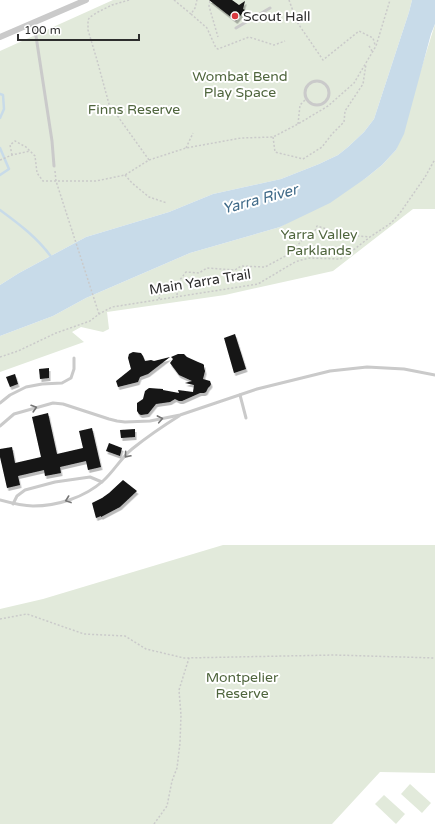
<svg xmlns="http://www.w3.org/2000/svg" width="435" height="824" font-family="'Varela Round',sans-serif">
<defs>
<filter id="shadow"><feDropShadow dx="1.5" dy="3" stdDeviation="0" flood-color="#0004"/></filter>
</defs>
<rect width="100%" height="100%" fill="#fff"/>
<g fill="#e2eadb">
<path d="M113 0H412L409 12 374 119 364 132 348 147 338 155 319 164 281 179 213 194 169 212 86 237 19 273 0 285V51Z"/>
<path d="M435 24V209H413L333 271 225 295 107 312 109 329 103 332 81 327 72 332 84 342 0 372V336L53 316 86 298 190 253 280 227 366 178 382 165 396 150Z"/>
<path d="M223 545H435V773L380 772 332 824H0V609L43 599Z"/>
<path d="M410 784 431 803 422 813 401 794Z"/>
<path d="M384 795 405 814 396 824 375 804Z"/>
</g>
<path fill="#c8dbe9" d="M412 0H435V24L431 34 404 134 396 150 382 165 366 178 330 203 280 227 190 253 86 298 53 316 0 336V285L19 273 86 237 169 212 213 194 281 179 319 164 338 155 348 147 364 132 374 119 409 12Z"/>
<g fill="none" stroke-linecap="round" stroke-linejoin="round">
<g stroke="#c8dbe9" stroke-width="2.5">
<path d="M0 94 3 95 4 109 0 118"/>
<path d="M0 148 9 169 0 175"/>
<path d="M0 210C19 224 38 238 52 258"/>
</g>
</g>
<g fill="#141414" filter="url(#shadow)">
<path d="M209 0H232L239 5 245 1 243 9 245 10 236 21Z"/>
<path d="M235 334 246 369 234 373 224 338Z"/>
<path d="M133 352 141 353 143 356 145 361 151 360 154 361 170 357 148 374 140 377 138 382 118 387 116 381 131 369 128 358 129 354Z"/>
<path d="M178 354H184L187 357 198 362 203 364 204 365V368L205 371 203 379 210 381 211 384 210 386 208 388 206 392 204 393H200L182 401H179L175 399 170 402 156 404 148 414 141 415 139 414 137 411V403L143 399 145 391 149 388 163 389V390L179 393 178 390 193 392 194 385 185 383 192 381 179 375 170 363 173 359 171 357Z"/>
<path d="M49 368V378L40 379 39 369Z"/>
<path d="M15 374 18 384 10 387 6 377Z"/>
<path d="M48 413 57 454 83 448 79 431 92 428 101 467 88 470 86 461 60 467 61 473 45 476 44 470 18 476 20 485 7 488 0 457V449L12 447 15 463 41 457 32 417Z"/>
<path d="M135 429V437L121 438 120 430Z"/>
<path d="M109 443 122 448 120 456 106 451Z"/>
<path d="M123 480 137 491 120 507 101 517V516L96 518 92 503 102 498 109 493Z"/>
</g>
<g fill="none" stroke-linecap="round" stroke-linejoin="round">
<g stroke="#cacaca" stroke-width="1.5" stroke-dasharray="2 2" stroke-linecap="butt">
<path d="M129 0 112 5 98 12 90 17 88 20V30L97 60 109 104 149 160"/>
<path d="M174 0 191 14 195 8 197 0"/>
<path d="M289 0 297 22 323 60 359 31 373 38 375 45"/>
<path d="M210 1 209 6 218 37"/>
<path d="M191 14 207 28 216 48 218 49 249 37 274 45 285 41"/>
<path d="M369 46 372 51"/>
<path d="M298 124 300 105 306 99"/>
<path d="M273 137 275 152 303 159 322 147 332 134 344 122 345 111 363 84 366 64"/>
<path d="M186 148 193 133"/>
<path d="M12 155 10 145 15 141 26 147 35 156 37 173 43 181H96L125 175 149 160 186 148 241 138 273 137 298 124 328 106 354 83 376 46 390 0"/>
<path d="M0 160 12 155 30 151"/>
<path d="M55 171 56 181 99 314"/>
<path d="M125 175 132 183 149 197 167 203"/>
<path d="M177 295 179 281"/>
<path d="M159 299 161 284C177 285 177 284 186 272L199 273 207 268 235 270 241 266 265 267 291 253 304 238H312L317 226 340 233 346 231 358 236 370 237"/>
<path d="M0 357 18 351 56 333 90 321 99 314 112 307 258 284 295 262 301 260 310 258 340 259 347 255 370 237 391 223 400 213 425 177 435 159"/>
<path d="M0 619 27 614 84 634 125 636 146 649 184 658 335 655 435 658"/>
<path d="M154 824 167 806 172 781 177 768 180 743 181 715 179 690 189 658"/>
</g>
<g stroke="#cacaca" stroke-width="3">
<path d="M34 23 52 141 54 166"/>
<path d="M236 28 270 8"/>
<circle cx="317" cy="93" r="12"/>
<path d="M240 395 246 418"/>
<path d="M0 403 10 395 26 387 42 384 62 383 71 378 74 369V358"/>
<path d="M0 426 14 414 53 403 63 404 109 419 117 421 125 422 150 421 180 415 257 389 330 371 367 367 404 369 435 375"/>
<path d="M0 500C11 503 22 506 33 506 58 506 85 497 103 481 114 471 121 458 132 449 147 437 163 426 179 416"/>
<path d="M13 504 17 496 25 490 55 482 90 477 102 482"/>
</g>
<path stroke="#cacaca" stroke-width="6" d="M0 37 86 0"/>
</g>
<defs><path id="oneway-chevron" d="M-2-3.5L2.5 0L-2 3.5" fill="none" stroke-width="1.6" stroke-linecap="round" stroke-linejoin="round"/></defs>
<g stroke="#747474">
<use href="#oneway-chevron" transform="translate(34 408) rotate(-17)"/>
<use href="#oneway-chevron" transform="translate(160 419) rotate(-11)"/>
<use href="#oneway-chevron" transform="translate(127 455) rotate(131)"/>
<use href="#oneway-chevron" transform="translate(68 500) rotate(160)"/>
</g>
<circle fill="#d93940" stroke="#fff" stroke-width="1.5" cx="235" cy="16" r="4"/>
<g text-anchor="middle" dominant-baseline="central" stroke-width="4" stroke-linejoin="round" paint-order="stroke">
<g font-size="14" fill="#2d2d2d" stroke="#fff" text-anchor="start">
<text x="243" y="16">Scout Hall</text>
</g>
<g font-size="14" fill="#4f653d" stroke="#fff">
<text x="240" y="76">Wombat Bend<tspan x="240" dy="16">Play Space</tspan></text>
<text x="134" y="109">Finns Reserve</text>
<text x="319" y="234">Yarra Valley<tspan x="319" dy="16">Parklands</tspan></text>
<text x="242" y="677">Montpelier<tspan x="242" dy="16">Reserve</tspan></text>
</g>
<g font-size="14" fill="#2d2d2d" stroke="#fff">
<text transform="translate(200 282) rotate(-9)">Main Yarra Trail</text>
</g>
<g font-size="15" font-style="italic" fill="#416b89" stroke="#fff">
<text transform="translate(260 199) rotate(-15)">Yarra River</text>
</g>
</g>
<path d="M18 34v6h121v-6" fill="none" stroke="#2d2d2d" stroke-width="2"/>
<text x="24" y="34" font-size="12" fill="#2d2d2d" stroke="#ffffff" stroke-width="3" paint-order="stroke">100 m</text>
</svg>
